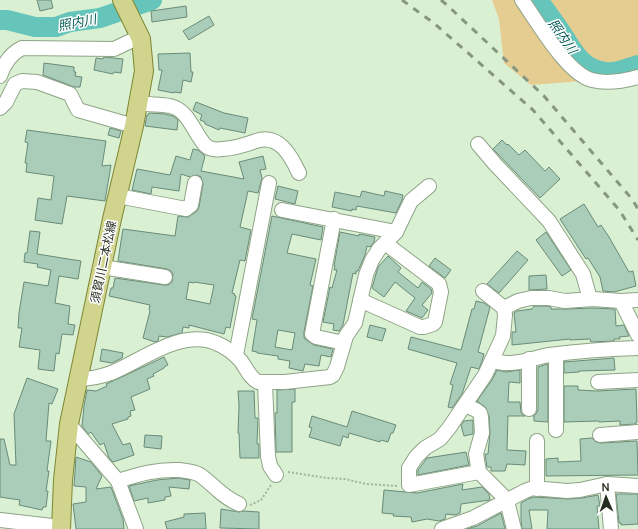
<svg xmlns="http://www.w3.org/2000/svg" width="638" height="529" font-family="Manrope,'Noto Sans JP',sans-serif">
<rect width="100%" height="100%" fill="#daf0d2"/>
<path fill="#e5cc90" d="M492 0H638V81L610 79 531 85 504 63 499 19Z"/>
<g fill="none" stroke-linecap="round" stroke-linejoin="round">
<g stroke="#66c5ba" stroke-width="20">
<path d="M538 0C547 12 555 23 563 35 574 52 582 69 605 72 615 74 628 68 638 65"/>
<path d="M0 20H7L35 27H56L70 22 100 18 152 0"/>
</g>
</g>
<g fill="#a9cdb9" stroke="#698b79" fill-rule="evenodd">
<path d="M37 0H51L53 8 40 11Z"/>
<path d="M186 6 187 17 152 22 151 11Z"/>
<path d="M209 16 214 25 189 40 183 31Z"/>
<path d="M190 53 191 72H193L191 82 183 80 181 93 174 92V93L158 90 162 70H159L158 54Z"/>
<path d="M104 57 123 59 121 73 114 72 113 74 94 70 96 58 103 59Z"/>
<path d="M44 63 74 67V72H76L75 76 82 77 80 87H74L43 75Z"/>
<path d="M196 102 224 113 248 118 245 133 220 128 219 130 205 124V122L200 120 202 115 193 110Z"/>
<path d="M149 113 165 114 173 116 178 120 177 130 145 126 147 115H148Z"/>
<path d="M110 128 121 131 119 138 108 135Z"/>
<path d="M27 130 106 141 102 166 111 165 105 201 67 196 62 224 35 220 38 198 51 200 54 176 26 172 27 163H25L28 143 25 142Z"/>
<path d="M502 140 507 145 508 144 519 155 525 150 545 171 549 167 560 179 540 198 493 149Z"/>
<path d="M193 149 198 150 205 156 201 171 244 179 239 162 263 156 266 169 260 170 262 178 258 193 248 191 240 227 251 230 245 261 240 260 232 293 235 294 234 295 236 296 230 328 226 327 224 334 189 325V328L183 327 182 333 167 337 159 336 158 341 155 342 143 338 150 311 149 310 150 305 109 296 111 288H113L115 278 164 285H168L172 282 173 274 171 271 167 269 118 261 121 241 123 229 175 236 178 216 188 217 197 211 199 207 203 184 201 177 197 175 190 177 181 174 179 191 152 187 151 194 132 190 137 169 170 175 176 156 190 160ZM189 282 194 283V282L214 285 210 304 186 299Z"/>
<path d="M278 186 298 191 295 204 275 199Z"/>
<path d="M362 191 384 196 385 191 403 195 402 200 396 213 357 206 356 210 352 209V211L332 207 335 192 360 197Z"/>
<path d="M584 204 598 227 601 225 609 237 629 272 633 271 636 286 614 292 603 291 600 277 588 258 586 259 560 219Z"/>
<path d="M272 216 323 227 321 240 292 234 287 253 316 259 310 285 313 286 304 332V337L305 339 314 345 333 349 331 357 321 355 319 366 305 364 303 371 289 368 290 361 278 359V356L257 353V352L252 351 257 320 252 319ZM278 330 295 333 292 350 275 347Z"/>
<path d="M30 231 40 232 37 254 81 261 78 279 59 276 55 303 70 306 68 324 75 325 73 335 62 334 59 354 56 353 54 371 38 369 40 350 19 347 22 328H18L19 313 24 282 48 286 51 270 37 267 38 264 24 262 25 253H27Z"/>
<path d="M340 232 359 236V234L375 237 374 242 370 247 367 246 365 255 358 271H356V274L353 273 343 325 339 331 333 330 334 324 323 322 330 287 332 288 337 270H334L335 266H334Z"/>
<path d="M546 232 571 270 562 276 536 240Z"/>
<path d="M517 251 528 260 499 293 487 284Z"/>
<path d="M388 256 401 268 398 272 418 288 422 282 431 289 432 293 422 305 428 310 422 318 406 311 415 298 395 282 384 297 372 288 378 267Z"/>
<path d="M435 258 451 270 445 278 429 266Z"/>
<path d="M546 275 547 289 529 290V276Z"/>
<path d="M476 301 484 303 490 307 478 352 484 354 483 358 479 369 471 367 462 394 452 408 448 407 453 385 450 384 457 363 408 349 411 337 461 350 472 309H474Z"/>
<path d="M534 306H548L551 307V309H565L593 308 615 309 616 326 624 325 629 336 619 337 620 339H614V341L591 342 590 339 570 340V339L512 345V332H516L514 313 517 311 532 309Z"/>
<path d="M370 325 386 329 382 341 367 337Z"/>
<path d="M102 349 123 353 122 358 112 363 100 361Z"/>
<path d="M164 357 168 365 164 367V368L153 374 154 376 147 379 150 389 131 397 135 410 130 411 131 416 128 417V419L112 424 123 445 130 443 134 455 113 462 109 458 104 443 100 445 91 432 88 434 82 426 84 406 87 390 96 391 107 386 106 384 126 375Z"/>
<path d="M614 358 615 370 579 371V372L564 373V362Z"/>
<path d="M548 364V422L534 421V416H533L536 414 538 409V367Z"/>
<path d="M497 370 506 372 520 370V383L509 382 508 402H520L521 413 525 416H508L507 450 526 451 525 465 507 464 505 471H491V467H487L485 454H488L490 433 489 416 485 407 477 401 492 380Z"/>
<path d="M27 378 58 389 52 404 49 403 46 441H51L47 471H49L46 491H48L46 507H43L42 510 19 505 20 500 0 497V439H4L10 465H16L14 414Z"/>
<path d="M564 386H578V390L597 391 636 389 637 422H636V424L620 425V421L599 422V421L564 422Z"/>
<path d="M295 389V402H292V452H276L275 413H277V390Z"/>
<path d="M238 391H254L255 418H258L257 444H259V458H240L239 433H238L239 405Z"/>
<path d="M352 411 396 425 393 433H391L388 442 381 440 380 442 349 433 348 438 343 436 340 446 309 437 312 428 309 427 312 416 347 427Z"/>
<path d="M473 420V434L464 436 461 425 464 421Z"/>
<path d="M145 435 162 436 161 449 144 447Z"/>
<path d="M592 438 596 442 601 443 637 441 638 475 546 476V459L558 458V462L581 461 580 439Z"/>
<path d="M466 452 469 465 418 475V470L427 458Z"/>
<path d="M76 457 91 462 102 476 96 489 111 487 123 519 124 529H76L73 504 86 502V487L74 486Z"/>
<path d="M178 478 190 480 189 489 169 487 171 496 165 497V500L148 503V498L134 501 129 486 157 480Z"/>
<path d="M463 484 462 490 482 487 489 494 490 500 461 504 460 513 455 515 446 514 445 519 439 521 427 519 412 522 411 517 393 516 394 514 382 513 384 490 417 493Z"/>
<path d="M616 494H638V524L621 525V523H619Z"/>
<path d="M598 495 600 506H597L599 529H547L548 510H529L532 529H522L521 520V503L528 499 534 497 568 499 582 498Z"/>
<path d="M221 509 239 512 243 511 259 512V529L220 528Z"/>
<path d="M205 513 206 529H167L165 522 184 517V514Z"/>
<path d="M501 513 505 529H467L477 526Z"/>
</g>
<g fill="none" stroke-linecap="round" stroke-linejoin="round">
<defs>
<g id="minor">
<path d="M522 0C537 21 567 74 592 80 607 84 624 81 638 77"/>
<path d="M0 76C4 63 10 54 22 48L114 49 133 40 141 39"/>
<path d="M138 103C149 105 160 104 170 106 189 110 193 132 205 145 210 150 216 150 223 149 235 148 245 145 256 141 279 133 291 156 299 173"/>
<path d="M0 108 6 102 15 84 22 81 37 82 70 94 78 110 134 126"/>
<path d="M478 144 495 164 549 221 583 274 590 299"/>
<path d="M118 196 186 209 191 205 195 183"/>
<path d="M282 210 396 232"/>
<path d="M334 219 312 334 316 337 344 343"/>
<path d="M102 267 165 277"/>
<path d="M360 300 420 327H424L433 324 435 322 441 292 439 284 385 243"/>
<path d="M621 301 638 335"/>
<path d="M504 308 518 301 531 298H549L565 301 593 299 621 301 638 300"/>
<path d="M236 355 269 183"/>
<path d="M556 355V430"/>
<path d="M529 359V409"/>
<path d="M492 360C510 368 532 358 549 355 578 351 609 349 638 348"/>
<path d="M78 379C89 379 100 377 111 373 141 361 182 328 216 343 226 347 234 353 241 361 246 368 250 378 258 382H285L330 377 333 375 337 367 346 336 355 323 366 275 372 260 379 249 396 232 411 201 429 186"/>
<path d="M598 382 638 380"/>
<path d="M265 383 268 456 270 466 276 475"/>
<path d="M465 405 476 410 480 413 481 417 482 433 476 454 479 472 503 496 508 505 514 529"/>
<path d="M69 424 118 481 136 529"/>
<path d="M600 435 638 432"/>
<path d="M479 472 409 485V468L416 457 425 448 440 439 449 428 485 375 503 336 505 315 504 308 483 291"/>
<path d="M118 481C139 474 157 469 179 470 186 471 193 471 200 475 214 485 222 497 239 504"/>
<path d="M607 484 611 529"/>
<path d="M537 489V441"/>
<path d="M0 520 61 527"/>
<path d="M442 529 473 518 525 491 533 488 567 491 580 490 607 484 638 486"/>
</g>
<path id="major" d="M61 529 63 480 69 424 112 219 134 126 144 71 141 39 122 0"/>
</defs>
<use href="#minor" stroke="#8fa487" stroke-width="16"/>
<use href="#major" stroke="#7f8734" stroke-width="20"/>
<g stroke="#a3b59c" stroke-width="2" stroke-dasharray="2 2" stroke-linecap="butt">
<path d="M288 472 327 478 345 479 366 484 398 486"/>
<path d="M250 505 261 500 271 485"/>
</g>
<use href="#minor" stroke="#fff" stroke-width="14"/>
<use href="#major" stroke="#d0d48c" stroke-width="18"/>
<g stroke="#879681" stroke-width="3" stroke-dasharray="7 7" stroke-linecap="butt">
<path d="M402 0 435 24 533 110 620 211 638 240"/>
<path d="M441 0 447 5 544 96 632 199 638 209"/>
</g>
</g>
<g text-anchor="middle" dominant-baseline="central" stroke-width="3" stroke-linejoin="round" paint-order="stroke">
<g font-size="12" fill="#252d21" stroke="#fff">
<text transform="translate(103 262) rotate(-78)">須賀川二本松線</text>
</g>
<g font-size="13" font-style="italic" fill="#065c55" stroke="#fff">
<text transform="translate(77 22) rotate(-11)">照内川</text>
<text transform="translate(563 36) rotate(55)">照内川</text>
</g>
</g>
<g transform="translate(606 497) rotate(358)" stroke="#ffffff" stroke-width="3" paint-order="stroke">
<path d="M0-3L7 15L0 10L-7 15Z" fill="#252d21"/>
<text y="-6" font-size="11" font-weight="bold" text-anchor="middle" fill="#252d21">N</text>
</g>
</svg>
